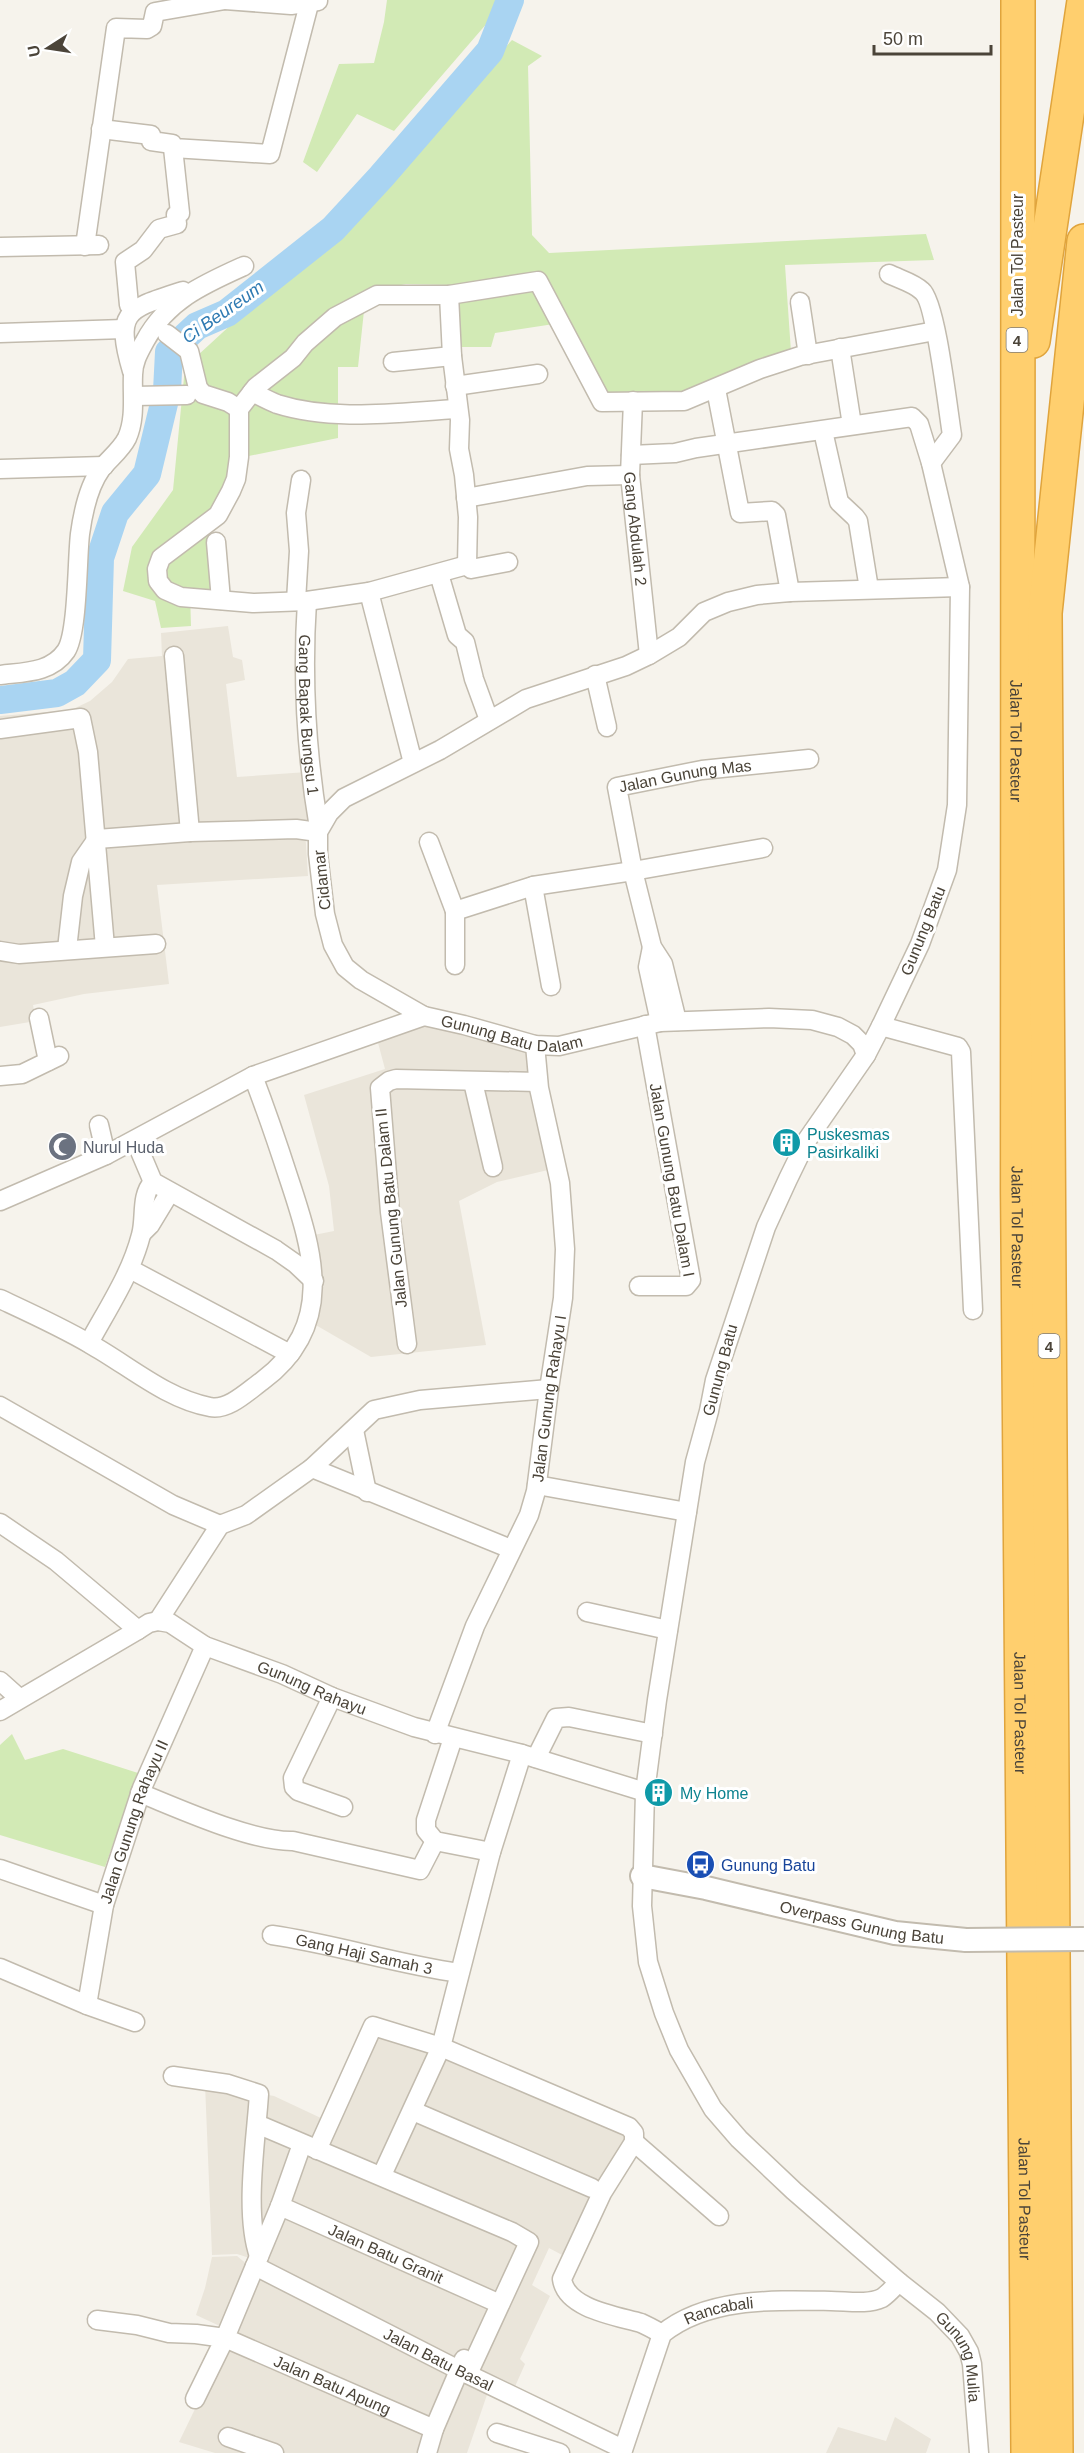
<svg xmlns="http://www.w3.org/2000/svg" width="1084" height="2453" font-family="Arial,sans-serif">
<rect width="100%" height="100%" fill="#f6f3ec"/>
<g fill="#eae5da">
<path d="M228 626 233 657 242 660 245 680 226 684 237 777 307 772 313 820H306L305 829 308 876 157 885 169 984 84 994 33 1005 36 1021 0 1027V716L71 710 90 701 112 682 128 659 162 656 161 633Z"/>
<path d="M424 1020 526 1052 529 1091 548 1170 497 1182 459 1201 486 1345 371 1357 314 1324 324 1283 314 1235 334 1231 329 1186 304 1095 385 1069 377 1039Z"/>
<path d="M368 2018 385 2023 630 2120 623 2136 627 2139 564 2256 549 2248 532 2285 550 2296 520 2359 525 2364 513 2391 256 2260 237 2254 212 2255 205 2084 274 2096 323 2119Z"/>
<path d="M237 2256 254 2270 489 2389 467 2453H215L179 2442 225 2347 224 2328 196 2315 205 2288 212 2257Z"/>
<path d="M895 2417 931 2439 926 2453H826L838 2427 886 2441Z"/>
</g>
<g fill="#d2eab5">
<path d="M387 0H496L488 22 394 131 357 114 317 172 303 162 339 64 374 63 384 22Z"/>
<path d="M512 40 542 56 528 66 532 235 549 253 926 234 934 260 785 265 791 352 681 395 603 399 567 322 495 333 491 347H459L456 300 450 285 406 284 366 292 358 367H338V438L234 459 233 479 211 516 212 551 216 593 190 592 191 626 161 628 155 601 123 591 132 547 173 490 185 367 357 209Z"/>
<path d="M12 1734 25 1760 63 1749 138 1773 105 1867 0 1835V1745Z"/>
</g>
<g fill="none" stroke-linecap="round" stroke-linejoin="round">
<path stroke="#a9d4f2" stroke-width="28" d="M0 700 57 693 75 683 97 660 100 558 115 513 147 474 167 391 169 352 197 326 227 313 333 229 381 177 490 51 510 0"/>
<defs>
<g id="minor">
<path d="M225 0 291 5 318 1"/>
<path d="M101 129 151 135V141L172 144 173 148 270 154 309 4"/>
<path d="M85 246 116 28 147 29 152 26 155 12 225 0"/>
<path d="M0 247 99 245"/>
<path d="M889 274C899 279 914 283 922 291 936 302 948 411 952 435L931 463"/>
<path d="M449 295 452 356 460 420 459 449 464 475 468 517 467 565"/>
<path d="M800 302 808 355"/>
<path d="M129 305 125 262 143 250 159 229 177 224 176 215 180 213 173 148"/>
<path d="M0 333 124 329"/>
<path d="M167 334 189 351 198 388 203 394 228 402 239 409"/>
<path d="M840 348 852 425"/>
<path d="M393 362 452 356"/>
<path d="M132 371C114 310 128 309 183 291"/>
<path d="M455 386 538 374"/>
<path d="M716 389 740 513 772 511 776 515 790 592"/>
<path d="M252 392C260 396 269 401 277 404 334 422 400 412 458 409"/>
<path d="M134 396 187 395"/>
<path id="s1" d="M633 401 630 475 649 655"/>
<path d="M823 431 839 502 855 517 858 521 869 589"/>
<path id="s2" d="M631 455 675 453 696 448 912 417 919 424 931 463 960 587 957 805 947 870 920 944 881 1026 866 1055 807 1140 788 1179 766 1227 715 1380 709 1411 695 1462 657 1700 645 1792 642 1906 648 1962 664 2013 679 2050 713 2109 739 2139 794 2191 899 2282 937 2312 960 2336 969 2352 972 2364 979 2453"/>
<path d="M0 469 104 466"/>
<path d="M466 498 587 476 630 475"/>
<path d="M216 542 221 600"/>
<path d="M508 562 471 569 467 565 369 592 307 601 253 603 181 597 165 590 158 581 157 569 161 558 218 515 231 491 236 479 239 457V409L256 387 293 358 305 343 335 317 377 295H449L538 281 602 402 684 401 760 369 800 356 935 331"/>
<path d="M439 574 457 635 465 642 474 679 489 720"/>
<path d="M369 592 413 763"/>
<path d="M296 601 299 551 296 513 301 480"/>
<path id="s3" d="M307 601C302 677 306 752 319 828"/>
<path d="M174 656 190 832"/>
<path d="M0 675C24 672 51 673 66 651 78 633 77 559 80 534 83 512 88 487 101 469 109 459 121 450 127 438 136 418 132 395 133 375 133 362 139 352 145 341 167 300 204 284 244 266"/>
<path d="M595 675 607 727"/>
<path d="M0 729 81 718 88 752 105 947"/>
<path d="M97 839 190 832 296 829 318 832"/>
<path d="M429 842 455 911"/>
<path d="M533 886 551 986"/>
<path d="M652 947 648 967 660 1022"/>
<path d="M67 949 73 896 81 862 97 839"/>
<path d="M0 951 19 954 156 944"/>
<path d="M455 965V911L533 886 633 871 763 848"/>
<path d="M424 1016 361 980 345 967 333 945 325 914 318 854V832L329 813 344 798 440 750 526 699 626 666 649 655 679 637 704 612 728 602 757 595 790 592 960 587"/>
<path d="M39 1018 48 1061"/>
<path id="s4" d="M677 1021 663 964 652 947 633 871 617 787 702 770 809 759"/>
<path d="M881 1026 958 1047 961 1052 973 1310"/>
<path d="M0 1076 22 1074 59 1056"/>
<path d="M473 1082 493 1167"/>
<path d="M99 1125 106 1155"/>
<path d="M139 1149 153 1182 276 1250 296 1264 314 1281"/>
<path id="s5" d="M0 1201 106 1155 253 1076 424 1016 464 1025 535 1045 559 1046 660 1022 769 1018 812 1020 838 1027 853 1035 862 1044 866 1055"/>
<path d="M142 1233 150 1225 170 1192"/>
<path d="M130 1269 290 1354"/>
<path d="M639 1286H686L691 1280 645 1025"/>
<path d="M0 1299C30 1313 61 1327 90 1344 128 1365 166 1399 210 1407 228 1411 248 1391 262 1381 336 1326 314 1254 289 1179 278 1145 266 1110 253 1076"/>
<path d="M89 1343C108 1308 131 1274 141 1235 146 1218 140 1196 153 1182"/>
<path d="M407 1344 390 1212 380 1088 389 1081 396 1079 538 1082"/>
<path d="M0 1406 173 1505 220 1525"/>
<path d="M354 1430 367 1492"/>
<path d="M312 1468 511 1549"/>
<path d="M537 1485 687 1512"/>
<path d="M0 1523 56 1561 138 1630"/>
<path d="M587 1612 668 1630"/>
<path d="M158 1621 220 1525 246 1515 312 1468 374 1410 420 1400 549 1389"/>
<path d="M0 1681 19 1698"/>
<path d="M332 1697 293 1778 294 1787 298 1791 343 1807"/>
<path id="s6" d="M0 1711 138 1630 149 1623 158 1621 170 1623 205 1646 282 1674 332 1697 414 1727 522 1754 645 1792"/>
<path id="s7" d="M435 1734 475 1626 529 1515 536 1491 549 1389 563 1298 565 1249 560 1183 539 1088 535 1045"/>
<path d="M453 1738 426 1820V1830L435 1841 491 1852"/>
<path d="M536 1758 556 1718 569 1717 653 1734"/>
<path d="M140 1793C180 1809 252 1842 293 1841L420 1870 435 1841"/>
<path d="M0 1869 104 1905"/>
<path id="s8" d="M272 1935C334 1944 396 1964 459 1973"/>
<path d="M0 1968 87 2005 135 2022"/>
<path id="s9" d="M87 2005 104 1905 142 1788 205 1646"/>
<path d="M173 2076 228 2084 259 2094C256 2141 244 2213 259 2256"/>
<path d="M413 2111 592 2188"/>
<path d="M257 2124 512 2232 529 2242 468 2374"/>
<path d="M634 2142 719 2216"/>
<path id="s10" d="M302 2144 280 2206 225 2338 434 2429"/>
<path d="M317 2150 373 2026 441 2047 629 2127 634 2133V2142L602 2193 562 2279C566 2309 617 2316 641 2323 648 2326 655 2330 662 2334"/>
<path d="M382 2175 441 2047 491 1852 522 1754"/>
<path id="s11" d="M280 2206 500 2304"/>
<path id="s12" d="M255 2266 459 2370 623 2449"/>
<path d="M97 2320 137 2325 169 2333 196 2334 225 2338 195 2399"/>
<path d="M497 2433 560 2453"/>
<path d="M228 2437 274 2453"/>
<path d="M427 2453 434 2429 464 2359"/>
<path id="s13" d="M622 2453 662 2334C707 2297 776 2300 831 2301 847 2301 867 2305 882 2298 888 2294 894 2287 899 2282"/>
</g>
<g id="tertiary">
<path id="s14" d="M642 1876 706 1888 895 1933 966 1940"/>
</g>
<g id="motorway">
<path id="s15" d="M1018 0C1014 818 1018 1635 1028 2453"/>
<path d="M1033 341 1084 1"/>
<path d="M1056 2453 1045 613 1084 241"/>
</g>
</defs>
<use href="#minor" stroke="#c2bbae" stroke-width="21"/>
<use href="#tertiary" stroke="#c2bbae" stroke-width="26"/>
<use href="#motorway" stroke="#e0a43c" stroke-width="36"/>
<use href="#minor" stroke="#fff" stroke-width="18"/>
<use href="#tertiary" stroke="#fff" stroke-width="22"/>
<use href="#motorway" stroke="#ffcf6e" stroke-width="33"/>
<defs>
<path id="tertiary-bridge" d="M966 1940 1084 1939"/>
</defs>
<use href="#tertiary-bridge" stroke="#c2bbae" stroke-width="26" stroke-linecap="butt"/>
<use href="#tertiary-bridge" stroke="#fff" stroke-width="22"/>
</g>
<defs>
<symbol id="building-disc" viewBox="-11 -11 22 22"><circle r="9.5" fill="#0f9aa8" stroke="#fff"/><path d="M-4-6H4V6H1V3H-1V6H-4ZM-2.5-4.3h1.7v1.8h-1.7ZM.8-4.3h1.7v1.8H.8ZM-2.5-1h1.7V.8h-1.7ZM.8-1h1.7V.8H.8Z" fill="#fff"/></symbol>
<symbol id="mosque-disc" viewBox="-11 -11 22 22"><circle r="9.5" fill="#6b7280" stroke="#fff"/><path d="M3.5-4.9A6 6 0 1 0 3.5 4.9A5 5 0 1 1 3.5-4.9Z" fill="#fff"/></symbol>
<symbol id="bus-disc" viewBox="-11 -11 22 22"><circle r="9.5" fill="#1a4fb4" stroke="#fff"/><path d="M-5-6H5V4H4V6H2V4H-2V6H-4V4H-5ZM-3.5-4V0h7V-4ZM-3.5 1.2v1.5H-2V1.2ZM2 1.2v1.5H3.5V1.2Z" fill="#fff"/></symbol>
</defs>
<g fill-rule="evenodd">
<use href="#building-disc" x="770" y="1126" width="33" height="33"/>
<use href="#mosque-disc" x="46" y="1130" width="33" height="33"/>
<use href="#building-disc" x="642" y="1776" width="33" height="33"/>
<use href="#bus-disc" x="684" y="1848" width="33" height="33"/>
</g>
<g text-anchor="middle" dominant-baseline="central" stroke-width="6" stroke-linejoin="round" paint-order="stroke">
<g fill="#fff" stroke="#817c74" stroke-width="1.5">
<rect x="1006.5" y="328" width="21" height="24" rx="4.5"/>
<rect x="1038.5" y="1334" width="21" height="24" rx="4.5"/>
</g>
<g font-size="15" font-weight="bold" fill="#4b4439">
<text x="1017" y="340">4</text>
<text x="1049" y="1346">4</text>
</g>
<g font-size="16" fill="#4b4439" stroke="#fff">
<text transform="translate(1017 255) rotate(-90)">Jalan Tol Pasteur</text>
<text stroke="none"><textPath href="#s1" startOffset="128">Gang Abdulah 2</textPath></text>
<text stroke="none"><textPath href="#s3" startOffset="114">Gang Bapak Bungsu 1</textPath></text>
<text stroke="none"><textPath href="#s15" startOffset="741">Jalan Tol Pasteur</textPath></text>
<text stroke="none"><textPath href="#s4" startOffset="312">Jalan Gunung Mas</textPath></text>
<text transform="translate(322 880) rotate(-96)">Cidamar</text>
<text transform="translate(923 931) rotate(-68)">Gunung Batu</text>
<text stroke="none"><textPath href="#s5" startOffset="554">Gunung Batu Dalam</textPath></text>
<text transform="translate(672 1180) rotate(80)">Jalan Gunung Batu Dalam I</text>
<text transform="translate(391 1208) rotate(-96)">Jalan Gunung Batu Dalam II</text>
<text stroke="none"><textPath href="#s15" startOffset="1227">Jalan Tol Pasteur</textPath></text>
<text transform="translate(720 1370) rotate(-75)">Gunung Batu</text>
<text stroke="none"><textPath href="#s7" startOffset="357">Jalan Gunung Rahayu I</textPath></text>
<text stroke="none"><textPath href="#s6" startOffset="351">Gunung Rahayu</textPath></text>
<text stroke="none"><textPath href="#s15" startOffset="1713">Jalan Tol Pasteur</textPath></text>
<text stroke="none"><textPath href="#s9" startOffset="190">Jalan Gunung Rahayu II</textPath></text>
<text stroke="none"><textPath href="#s14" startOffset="225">Overpass Gunung Batu</textPath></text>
<text stroke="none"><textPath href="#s8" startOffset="94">Gang Haji Samah 3</textPath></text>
<text stroke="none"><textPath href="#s15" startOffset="2199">Jalan Tol Pasteur</textPath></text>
<text stroke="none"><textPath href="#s11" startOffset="116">Jalan Batu Granit</textPath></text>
<text stroke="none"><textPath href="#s13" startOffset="188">Rancabali</textPath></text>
<text stroke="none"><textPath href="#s12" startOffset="206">Jalan Batu Basal</textPath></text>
<text stroke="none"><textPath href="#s2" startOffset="2414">Gunung Mulia</textPath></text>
<text stroke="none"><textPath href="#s10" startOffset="326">Jalan Batu Apung</textPath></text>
</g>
<g font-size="16" fill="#0d838f" stroke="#fff" text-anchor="start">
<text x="807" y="1134">Puskesmas<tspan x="807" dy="18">Pasirkaliki</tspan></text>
<text x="680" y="1793">My Home</text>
</g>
<g font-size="16" fill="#5b616d" stroke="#fff" text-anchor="start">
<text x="83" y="1147">Nurul Huda</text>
</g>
<g font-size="16" fill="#164399" stroke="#fff" text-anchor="start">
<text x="721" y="1865">Gunung Batu</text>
</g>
<g font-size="18" font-style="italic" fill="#2e7ab2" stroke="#fff">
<text transform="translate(223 312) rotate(-35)">Ci Beureum</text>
</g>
</g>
<g transform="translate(48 48) rotate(258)" stroke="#ffffff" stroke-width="4.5" paint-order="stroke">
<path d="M0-4.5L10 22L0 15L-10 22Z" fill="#4b4439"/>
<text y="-9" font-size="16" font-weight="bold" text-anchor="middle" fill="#4b4439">U</text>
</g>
<path d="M874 45v9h117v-9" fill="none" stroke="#4b4439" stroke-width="3"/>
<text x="883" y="45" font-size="18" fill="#4b4439" stroke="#ffffff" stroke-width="4.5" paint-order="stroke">50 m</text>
</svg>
